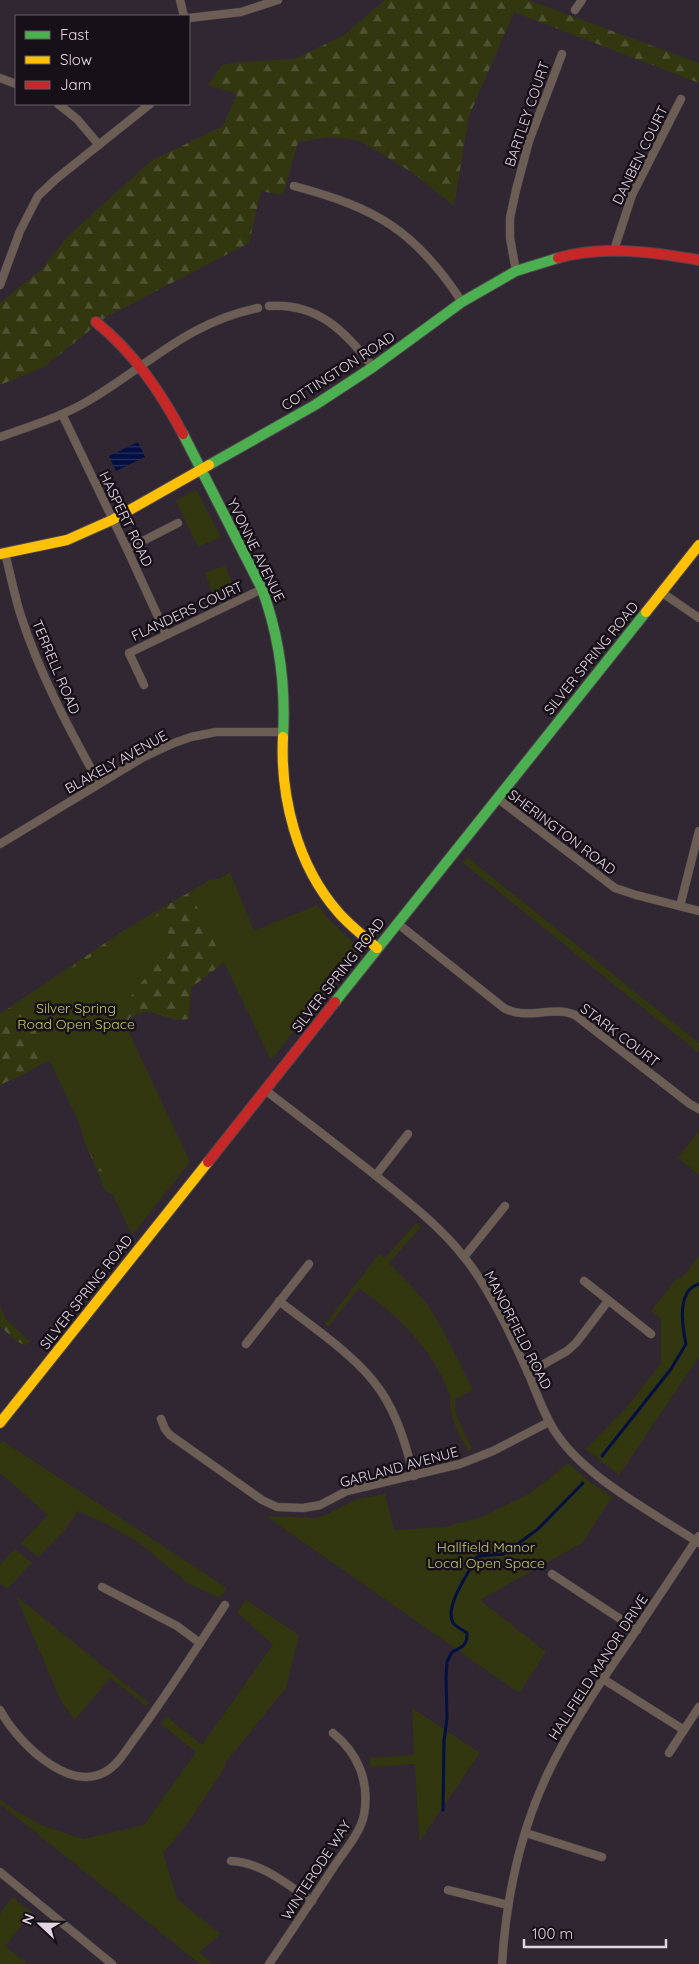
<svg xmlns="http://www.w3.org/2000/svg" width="699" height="1964" font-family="Quicksand,sans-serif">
<defs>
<pattern id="forest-firs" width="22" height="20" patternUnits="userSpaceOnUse" patternTransform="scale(1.25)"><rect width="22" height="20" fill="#323710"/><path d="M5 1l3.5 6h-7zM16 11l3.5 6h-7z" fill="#4f5332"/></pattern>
<pattern id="water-rules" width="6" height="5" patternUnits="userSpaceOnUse" patternTransform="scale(1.25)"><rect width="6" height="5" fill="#041043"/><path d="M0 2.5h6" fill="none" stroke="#28325e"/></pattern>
</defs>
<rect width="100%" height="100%" fill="#302732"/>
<g fill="url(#forest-firs)">
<path d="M385 0H528L699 63V83L514 12 469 116 454 206 413 173 360 141 332 137 298 142 283 195 261 191 249 243 106 317 44 367 0 385V303L42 269 67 237 151 161 223 126 237 94 208 85 222 65 238 62 295 59 344 35Z"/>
<path d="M218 879 224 899 231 957 191 988 189 1019 176 1020 147 1011 130 1017 127 1023 134 1208 105 1190 83 1137 68 1074 53 1060C42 1062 39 1066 30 1071 20 1077 9 1079 0 1086V1014L123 931 210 880Z"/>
<path d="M0 1305 5 1318 30 1342 25 1345 16 1341 0 1326Z"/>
</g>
<g fill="#323710">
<path d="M194 490 197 491 221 537 198 547 176 501Z"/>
<path d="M225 565 233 585 213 594 205 573Z"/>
<path d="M467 857 699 1043V1053L463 863Z"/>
<path d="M230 872 254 931 317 905 333 924 356 945 357 951 271 1060 192 896Z"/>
<path d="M159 915 173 943 119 1011 190 1162 132 1235 21 1000Z"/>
<path d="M699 1131V1175L678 1158Z"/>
<path d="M416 1223 421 1227 389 1263C405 1279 421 1295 433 1313 448 1338 460 1364 473 1390L455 1399 456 1415 472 1449 468 1451C463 1440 455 1428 452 1416 449 1408 452 1398 448 1390 431 1347 396 1314 359 1288L328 1327 325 1324 379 1254 385 1258Z"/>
<path d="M699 1256V1357L619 1475 586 1449 626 1408 661 1363V1319L651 1311 678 1277 681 1279Z"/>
<path d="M3 1441 227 1588 220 1598 189 1584 138 1542 105 1523 78 1511 63 1532 38 1557 21 1543 48 1515 0 1473V1444Z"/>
<path d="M569 1463 587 1480 612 1497 582 1543 480 1600 546 1652 519 1693 266 1516 316 1518 328 1514 354 1500 385 1494 394 1530 445 1527 482 1517 529 1494Z"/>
<path d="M15 1549 32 1563 7 1589 0 1583V1565Z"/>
<path d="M16 1596 149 1703 146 1706 110 1678 75 1720 61 1701Z"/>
<path d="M246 1600 299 1635 286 1688 225 1763 226 1765 191 1819 163 1853 177 1899 221 1934 199 1952 213 1964H200L0 1804V1799L14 1810 44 1826 84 1839 144 1825 196 1752 161 1724 166 1716 202 1745 273 1645 237 1612Z"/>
<path d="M412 1708 480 1753 419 1842 415 1764 371 1767 369 1758 414 1755Z"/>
<path d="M12 1897 32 1913 5 1946 27 1964H0V1914Z"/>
</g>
<path fill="url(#water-rules)" d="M138 442 145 457 116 471 109 456Z"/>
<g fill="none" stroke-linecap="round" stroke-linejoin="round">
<g stroke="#041043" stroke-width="3">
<path d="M602 1456 671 1369 686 1344C683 1330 679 1307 687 1293 689 1289 694 1286 699 1284"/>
<path d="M443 1810 444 1741 447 1718 446 1678 447 1662 452 1652C461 1648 468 1645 467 1633 463 1630 457 1627 454 1624 442 1609 470 1570 478 1556L504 1554 538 1529 583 1483"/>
</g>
<defs>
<g id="street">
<path d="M180 0 184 16"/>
<path d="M575 10 582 0"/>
<path d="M189 18 241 12 278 0"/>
<path d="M0 78 16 84"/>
<path d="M58 104 77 119 99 145"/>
<path d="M294 186C376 208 415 230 462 302"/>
<path d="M614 250 632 195 681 99"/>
<path d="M516 271 510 238V218L516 190 529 141 562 54"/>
<path d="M0 285 20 231 38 196 56 179 150 104"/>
<path d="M269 306C318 303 345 331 373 367"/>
<path d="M62 414 127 549 166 634"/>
<path d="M0 437C30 426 61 417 88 401 148 366 186 323 258 308"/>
<path d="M127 549 178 523"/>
<path d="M5 553C10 573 14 593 20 613 39 673 69 729 99 783"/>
<path d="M661 592 699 618"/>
<path d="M144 685 129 653 262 589"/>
<path d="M497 798 615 888 636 895 699 911"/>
<path d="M0 844 142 758 174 743 191 737 216 732H284"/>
<path d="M680 906 699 831"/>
<path d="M397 923 504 1008C527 1021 552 1005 575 1015L690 1104 699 1109"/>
<path d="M265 1090C307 1122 349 1154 390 1187 416 1208 443 1230 464 1257 490 1289 512 1337 529 1375 538 1396 545 1418 558 1436 589 1480 654 1513 699 1543"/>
<path d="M376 1175 408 1134"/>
<path d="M464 1257 505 1206"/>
<path d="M584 1281 651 1334"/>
<path d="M279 1301C311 1326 358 1357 380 1390 398 1416 406 1446 414 1476"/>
<path d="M246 1344 309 1264"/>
<path d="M528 1373 567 1351 576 1343 608 1301"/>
<path d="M161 1419 165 1429 170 1435 262 1500 277 1507 303 1508 320 1505 347 1491 460 1464 493 1451 549 1422"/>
<path d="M552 1574 637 1630"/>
<path d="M102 1587 177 1626 200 1643"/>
<path d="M603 1679 684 1730"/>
<path d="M0 1710C16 1740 67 1793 105 1772 118 1765 127 1749 135 1738 167 1695 195 1650 225 1605"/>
<path d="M669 1753 699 1707"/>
<path d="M526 1833 602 1857"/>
<path d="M231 1861C261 1862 288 1885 312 1901"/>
<path d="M0 1872 112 1964"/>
<path d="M448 1890 508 1905"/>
<path d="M269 1964C291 1932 312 1900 333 1868 344 1851 360 1834 364 1815 370 1782 358 1753 333 1733"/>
<path d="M502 1964C506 1899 520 1832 548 1773 570 1727 598 1685 627 1644 651 1608 675 1572 699 1536"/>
</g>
<g id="fast">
<path d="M183 434 262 589C280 638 286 685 283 737"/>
<path d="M209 465 315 405 373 367 462 302 516 271 558 258"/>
<path d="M335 1002 646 612"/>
</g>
<g id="slow">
<path d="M0 554 67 540 112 520 209 465"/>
<path d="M646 612 699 545"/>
<path d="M283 737C280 797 297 865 338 912 349 925 364 936 377 948"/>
<path d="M0 1423 208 1162"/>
</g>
<g id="jam">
<path d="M558 258C604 245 653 252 699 260"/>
<path d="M96 322C134 353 160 391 183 434"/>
<path d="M208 1162 335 1002"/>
</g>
</defs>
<use href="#street" stroke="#4c444d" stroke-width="9"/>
<use href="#fast" stroke="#4c444d" stroke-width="12"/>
<use href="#slow" stroke="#4c444d" stroke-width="12"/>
<use href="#jam" stroke="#4c444d" stroke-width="12"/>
<use href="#street" stroke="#6c5e54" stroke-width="8"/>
<use href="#fast" stroke="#4caf50" stroke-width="10"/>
<use href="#slow" stroke="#ffc107" stroke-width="10"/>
<use href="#jam" stroke="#c62828" stroke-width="10"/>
</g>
<g text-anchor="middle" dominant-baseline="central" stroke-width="5" stroke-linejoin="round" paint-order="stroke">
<g font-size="14" fill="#e2d6e2" stroke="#171018">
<text transform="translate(527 114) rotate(-71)">BARTLEY COURT</text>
<text transform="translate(640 155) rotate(-64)">DANBEN COURT</text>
<text transform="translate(338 371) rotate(-33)">COTTINGTON ROAD</text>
<text transform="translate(126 519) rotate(64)">HASPERT ROAD</text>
<text transform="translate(256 550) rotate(64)">YVONNE AVENUE</text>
<text transform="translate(187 611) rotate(-25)">FLANDERS COURT</text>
<text transform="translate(591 658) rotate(-51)">SILVER SPRING ROAD</text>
<text transform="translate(56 667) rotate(67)">TERRELL ROAD</text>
<text transform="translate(116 762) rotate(-29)">BLAKELY AVENUE</text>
<text transform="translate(562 832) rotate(37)">SHERINGTON ROAD</text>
<text transform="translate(338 975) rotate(-52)">SILVER SPRING ROAD</text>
<text transform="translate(620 1035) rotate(37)">STARK COURT</text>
<text transform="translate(86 1292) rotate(-52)">SILVER SPRING ROAD</text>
<text transform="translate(518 1330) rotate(63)">MANORFIELD ROAD</text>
<text transform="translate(399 1467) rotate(-15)">GARLAND AVENUE</text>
<text transform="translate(598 1667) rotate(-57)">HALLFIELD MANOR DRIVE</text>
<text transform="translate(316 1870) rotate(-57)">WINTERODE WAY</text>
</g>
<g font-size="14" fill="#bbcd61" stroke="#171018">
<text x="76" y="1008">Silver Spring<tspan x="76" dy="16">Road Open Space</tspan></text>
<text x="486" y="1547">Hallfield Manor<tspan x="486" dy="16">Local Open Space</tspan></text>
</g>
</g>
<rect x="15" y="15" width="175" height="90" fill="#171018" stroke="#685f69"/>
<rect x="25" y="31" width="25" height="8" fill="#4caf50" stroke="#685f69"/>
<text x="60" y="40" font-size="15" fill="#e2d6e2">Fast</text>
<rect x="25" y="56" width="25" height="8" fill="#ffc107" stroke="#685f69"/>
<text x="60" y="65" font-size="15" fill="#e2d6e2">Slow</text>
<rect x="25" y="81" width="25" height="8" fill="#c62828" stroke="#685f69"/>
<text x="60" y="90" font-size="15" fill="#e2d6e2">Jam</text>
<g transform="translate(40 1924) rotate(292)" stroke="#171018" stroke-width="4" paint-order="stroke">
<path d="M0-4L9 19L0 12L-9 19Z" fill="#e2d6e2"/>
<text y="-8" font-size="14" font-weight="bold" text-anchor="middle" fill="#e2d6e2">N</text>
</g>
<path d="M524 1939v8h142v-8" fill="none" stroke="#e2d6e2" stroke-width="2.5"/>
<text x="532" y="1939" font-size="15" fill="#e2d6e2" stroke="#171018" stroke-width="4" paint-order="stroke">100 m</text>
</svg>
